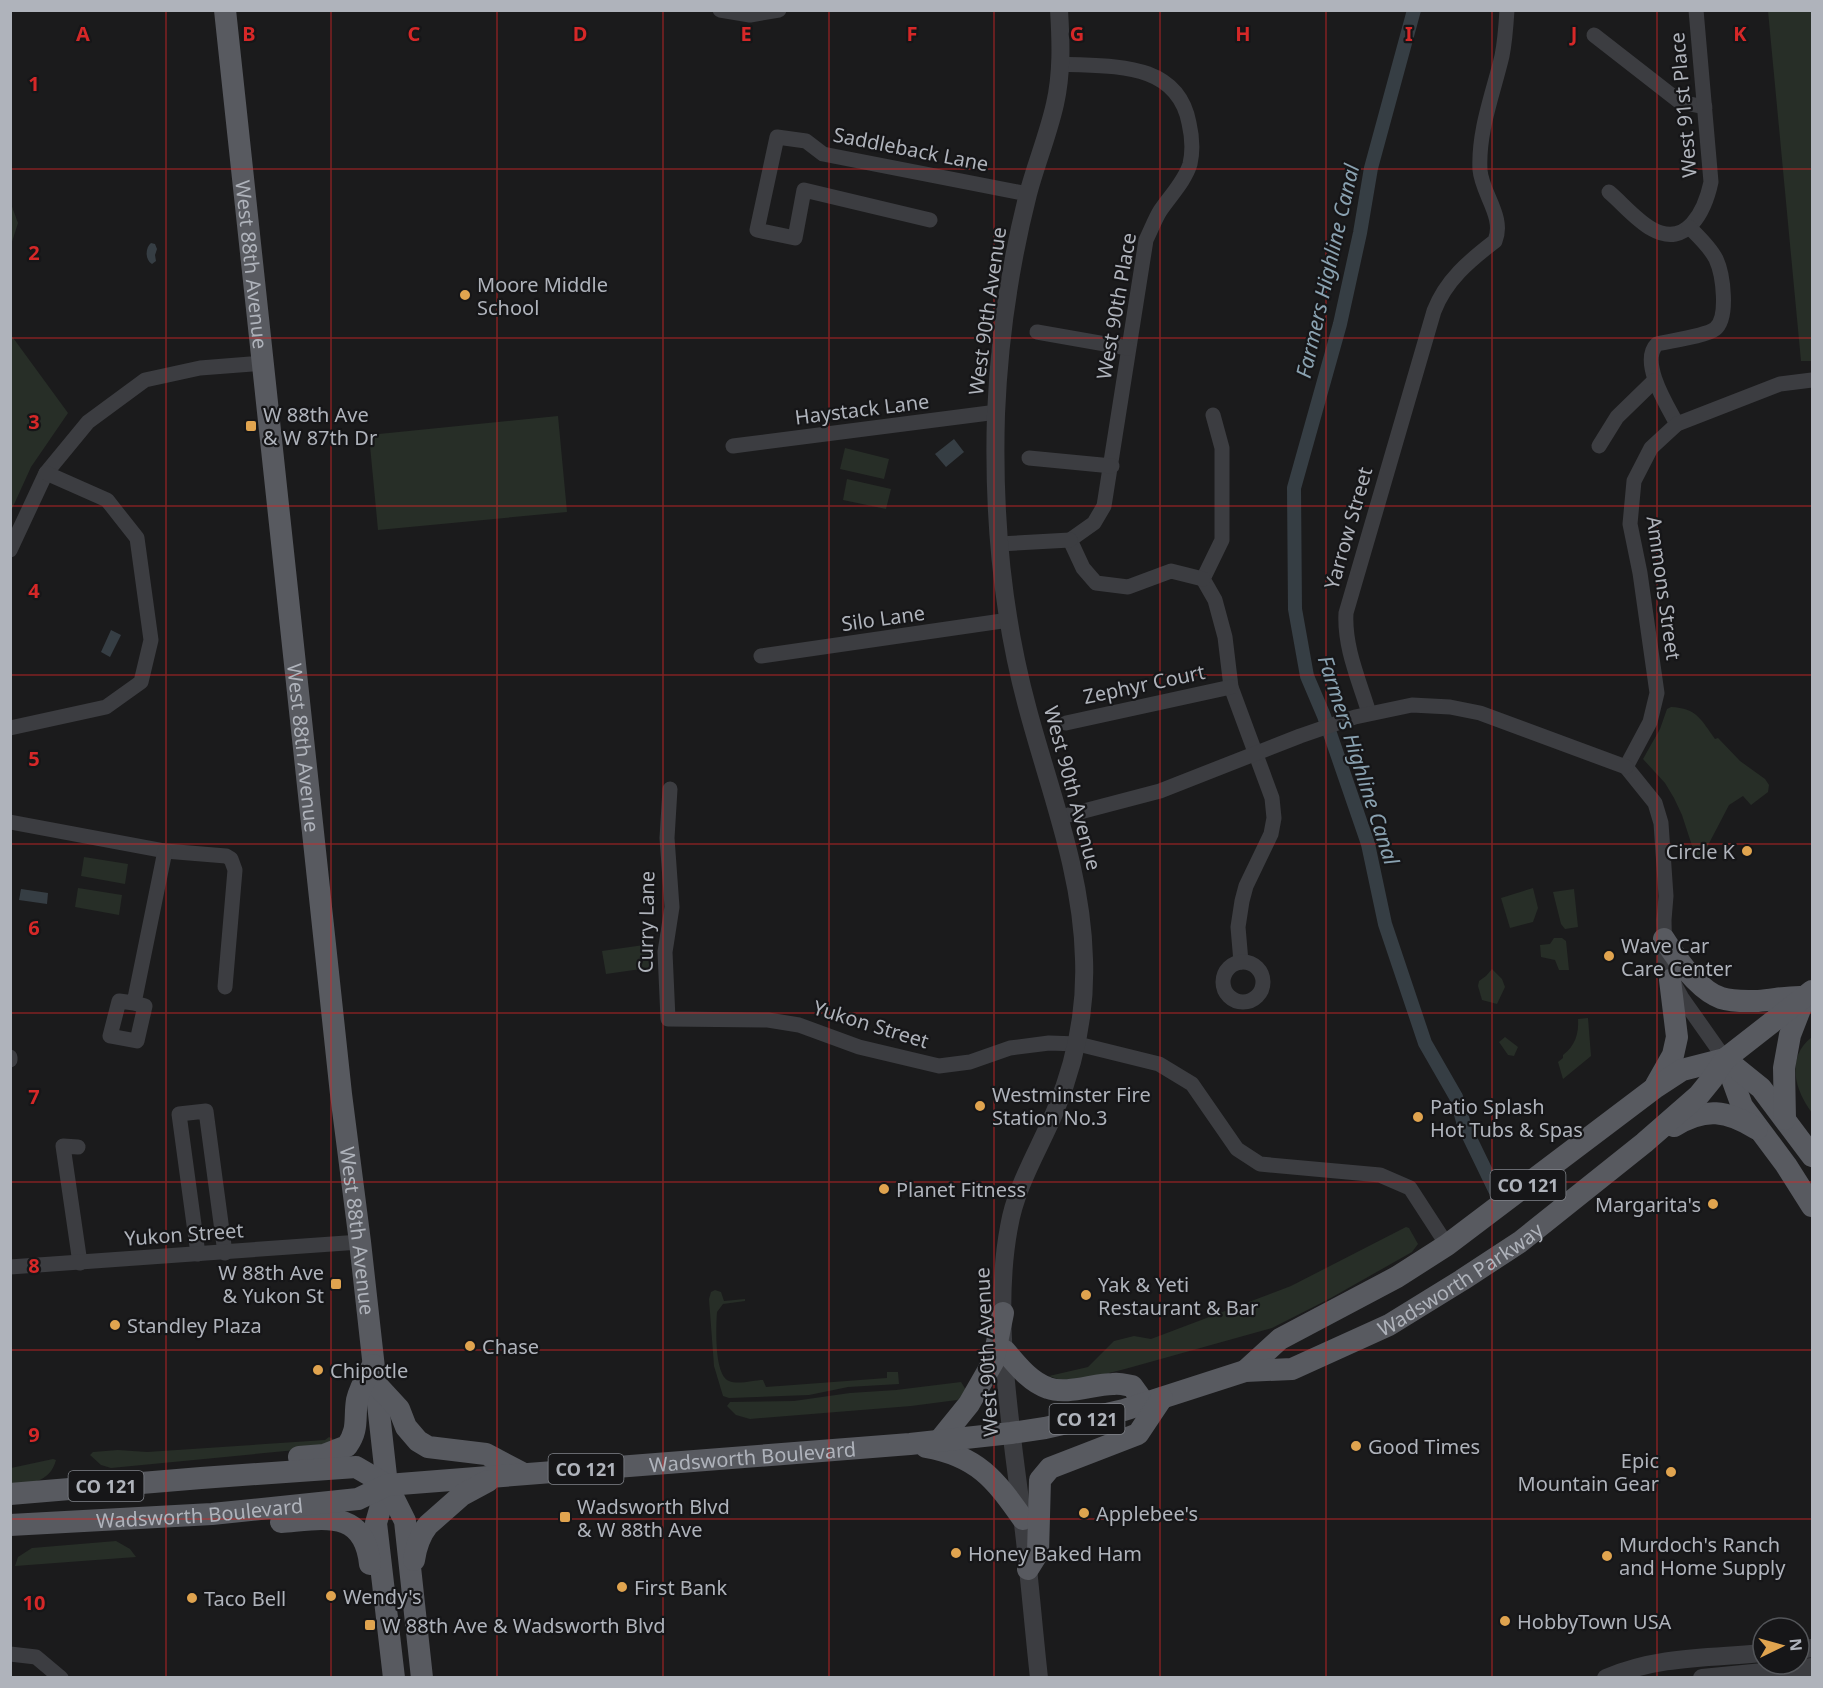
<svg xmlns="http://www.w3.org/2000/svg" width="1823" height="1688" font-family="'Noto Sans',sans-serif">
<rect width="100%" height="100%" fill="#1b1b1c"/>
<g fill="#272e27">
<path d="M1768 11H1812V361H1801Z"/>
<path d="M11 204 18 223 11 245H10Z"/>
<path d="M11 335 68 413 31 467 11 511Z"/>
<path d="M558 416 567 512 378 530 369 435Z"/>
<path d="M845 448 889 459 884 479 840 469Z"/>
<path d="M847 479 891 489 886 509 843 500Z"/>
<path d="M1671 707C1697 708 1701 720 1715 739L1718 738 1740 761 1765 779 1769 785 1768 792 1751 805 1743 796 1729 805 1705 851 1696 858 1682 815 1674 798 1665 783 1643 759 1660 729 1667 709Z"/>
<path d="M84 857 128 864 125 884 81 876Z"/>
<path d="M78 888 122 895 119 915 75 907Z"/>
<path d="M1533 888 1538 908 1533 922 1510 928 1501 898Z"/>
<path d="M1574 889 1578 927 1565 929 1561 924 1553 892Z"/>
<path d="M1554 938H1562L1566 941 1569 970H1559L1555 960 1541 957 1540 945 1550 944Z"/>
<path d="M651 944 655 967 606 974 602 951Z"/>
<path d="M1492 969 1502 979 1505 987 1497 1004 1482 1000 1478 986 1479 981 1486 976Z"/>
<path d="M1588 1018 1591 1056 1563 1079 1558 1062 1563 1058V1055C1575 1046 1579 1034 1578 1019Z"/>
<path d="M1505 1037 1518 1047 1514 1056 1508 1055 1499 1042Z"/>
<path d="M1812 1037V1113C1795 1090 1785 1058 1812 1037Z"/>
<path d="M1406 1227 1409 1228 1418 1244 1412 1252 1329 1299 1272 1328 1125 1369 1069 1383 1049 1376 1088 1367 1114 1341 1134 1336 1151 1339 1291 1286Z"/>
<path d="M715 1290 721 1292 724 1301 745 1299V1301L723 1304 717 1312C716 1327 714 1375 729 1381 738 1385 754 1380 763 1380L766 1387 887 1378V1372H898L899 1384 848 1387 809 1395 729 1398 723 1396 714 1366 709 1299 711 1292Z"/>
<path d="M961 1382 966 1390V1395L957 1400 911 1406 750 1419 736 1415 727 1406 730 1402 794 1401 850 1393 896 1390Z"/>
<path d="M329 1437 335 1440 317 1448 111 1468 101 1465 90 1455 93 1452 118 1450 147 1452 325 1440Z"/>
<path d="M53 1459 56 1460C50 1483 30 1483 11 1486V1468Z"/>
<path d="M116 1541 130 1549 136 1557 15 1566 18 1557 32 1548Z"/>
</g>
<g fill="#363e44">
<path d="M151 243 155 244 157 249 155 255 156 261 152 264C145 260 145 248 151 243Z"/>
<path d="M954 439 964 452 946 467 935 454Z"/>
<path d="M111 630 121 635 110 657 101 652Z"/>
<path d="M21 889 48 893 47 904 19 900Z"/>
</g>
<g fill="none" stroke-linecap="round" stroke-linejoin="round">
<path stroke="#363e44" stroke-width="14" d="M1414 10 1371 168 1360 233 1340 324 1294 488 1295 609 1307 676 1324 716 1368 844 1385 924 1425 1043 1456 1097 1465 1128 1495 1190"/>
<g stroke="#3c3d41" stroke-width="15">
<path d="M720 10 750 15 779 10"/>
<path d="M1594 35 1680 102 1705 107"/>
<path d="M1060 64C1110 67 1177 60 1189 123 1192 136 1193 151 1190 164 1185 181 1170 196 1160 211 1155 219 1151 230 1146 240L1104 506 1094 523 1070 540"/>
<path d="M1609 192C1622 203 1637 221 1652 229 1687 249 1705 210 1711 182L1696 10"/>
<path d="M930 220 804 190 795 238 757 230 777 137 806 141 823 154 1028 194"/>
<path d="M1037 332 1128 348"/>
<path d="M1213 415 1222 448V540L1203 579 1215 600 1225 637 1231 687 1272 798 1274 818 1271 834 1246 886 1242 901 1238 927 1241 962"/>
<path d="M1677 424C1668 407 1639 362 1657 344 1669 341 1706 336 1715 329 1729 318 1723 274 1716 259 1710 247 1699 237 1689 227"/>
<path d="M733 446 997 412"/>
<path d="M1599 446 1617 417 1654 381"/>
<path d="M1029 458 1112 466"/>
<path d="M1070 540 1083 568 1096 583 1128 587 1171 571 1203 579"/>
<path d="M999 544 1070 540"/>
<path d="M10 550 46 473 88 422 145 380 200 368 264 363"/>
<path d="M761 656 1009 620"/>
<path d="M1369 713C1359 680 1344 647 1346 613L1434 311C1446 280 1469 261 1495 241 1505 217 1482 194 1480 170 1478 131 1493 94 1502 56 1505 41 1506 26 1507 10"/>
<path d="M1066 723 1231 687"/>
<path d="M10 728 106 707 141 682 151 640 137 538 107 500 46 473"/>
<path d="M1626 767 1650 722 1657 693 1640 573 1630 524 1634 481 1651 448 1677 424 1780 384 1812 380"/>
<path d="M1626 767 1655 803 1661 823 1666 896 1664 920 1665 967 1682 998 1725 1059"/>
<path d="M670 789 667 838 672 907 665 952 668 1019 768 1020 799 1025 859 1047 939 1066 970 1062 1010 1048 1049 1043 1078 1044 1159 1064 1192 1084 1237 1149 1260 1164 1380 1175 1410 1188 1447 1245"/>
<path d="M1061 817 1160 791 1300 736 1355 717 1412 705 1450 707 1480 713 1626 767"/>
<path d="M10 822 165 851 226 856 231 859 235 870 225 987"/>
<circle cx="1243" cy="982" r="20"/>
<path d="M134 1003 119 1001 110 1036 137 1041 145 1006 134 1003 165 851"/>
<path d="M10 1057V1060"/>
<path d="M78 1147 63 1146 80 1263"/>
<path d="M198 1254 179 1114 206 1111 225 1253"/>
<path d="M10 1267 360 1242"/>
<path d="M10 1654 36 1657 61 1678"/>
</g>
<g stroke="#3c3d41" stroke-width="18">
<path d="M1799 1650 1812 1648"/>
<path d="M1039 1678C1033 1624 1029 1570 1022 1516 1011 1426 992 1317 1009 1227 1016 1185 1040 1148 1056 1109 1076 1060 1086 1011 1084 959 1082 872 1050 792 1028 710 1002 615 993 512 996 414 999 340 1010 265 1028 194 1036 164 1048 135 1055 104 1062 73 1061 42 1059 10"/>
<path d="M1606 1678C1657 1656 1710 1658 1763 1653"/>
<path d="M1702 1678 1812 1667"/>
</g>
<g stroke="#585a60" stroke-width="22">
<path id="s1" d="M225 10 341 1094 360 1242 387 1485 376 1523 394 1678"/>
<path d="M1664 939C1676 958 1698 990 1721 998 1733 1002 1746 1001 1758 1001 1774 1000 1788 996 1804 997"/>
<path d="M1725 1059 1742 1106 1786 1165 1812 1206"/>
<path d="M1725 1059 1761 1088 1812 1156"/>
<path d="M1656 1085 1673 1055 1677 1037 1670 980"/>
<path d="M1785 1119 1784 1068 1790 1035 1804 999"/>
<path d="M1674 1126C1705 1107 1727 1110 1757 1129"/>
<path d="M1005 1351C1017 1365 1030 1382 1048 1388 1067 1395 1093 1384 1113 1384 1120 1383 1126 1385 1132 1386L1145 1404"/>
<path d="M1245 1371 1280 1339 1397 1277 1447 1245 1656 1087 1682 1070 1725 1059"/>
<path d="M375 1383 399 1409 406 1427 418 1441 428 1447 486 1454 524 1474"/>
<path d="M939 1441 969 1404 993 1362 1003 1313"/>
<path d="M926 1447C977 1456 995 1479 1023 1519"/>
<path d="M299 1457 324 1455 347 1446C359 1429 354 1419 357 1400 360 1387 367 1376 373 1365"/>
<path d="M387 1485 405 1521 422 1678"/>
<path d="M10 1494 201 1478 356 1467 387 1485"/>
<path d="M281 1522C323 1519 364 1508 370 1564"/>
<path id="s2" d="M10 1525 212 1514 358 1499 387 1485 910 1444 1011 1433 1045 1428 1124 1410 1245 1371 1292 1369 1389 1325 1462 1280 1520 1242 1644 1143 1699 1095 1712 1079 1725 1059 1812 991"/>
<path d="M414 1560C416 1547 420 1535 428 1525L462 1495 488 1481"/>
<path d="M1028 1569 1038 1553 1040 1480 1050 1468 1138 1434 1162 1398"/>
</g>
</g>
<path fill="none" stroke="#d62828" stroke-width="1.5" stroke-opacity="0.55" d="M166 10V1678M331 10V1678M497 10V1678M663 10V1678M829 10V1678M994 10V1678M1160 10V1678M1326 10V1678M1492 10V1678M1657 10V1678M10 169H1812M10 338H1812M10 506H1812M10 675H1812M10 844H1812M10 1013H1812M10 1182H1812M10 1350H1812M10 1519H1812"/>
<g fill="#e0a44f" stroke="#161618" stroke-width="2">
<circle cx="465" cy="295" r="6"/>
<rect x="245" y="420" width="12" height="12" rx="3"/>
<circle cx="1747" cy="851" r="6"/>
<circle cx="1609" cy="956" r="6"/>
<circle cx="980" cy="1106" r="6"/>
<circle cx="1418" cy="1117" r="6"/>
<circle cx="884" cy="1189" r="6"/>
<circle cx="1713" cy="1204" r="6"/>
<rect x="330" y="1278" width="12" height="12" rx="3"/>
<circle cx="1086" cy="1295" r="6"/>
<circle cx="115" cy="1325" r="6"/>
<circle cx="470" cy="1346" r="6"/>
<circle cx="318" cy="1370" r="6"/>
<circle cx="1356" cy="1446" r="6"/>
<circle cx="1671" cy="1472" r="6"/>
<circle cx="1084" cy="1513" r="6"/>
<rect x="559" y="1511" width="12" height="12" rx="3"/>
<circle cx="956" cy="1553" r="6"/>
<circle cx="1607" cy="1556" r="6"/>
<circle cx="622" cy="1587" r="6"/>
<circle cx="331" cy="1596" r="6"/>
<circle cx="192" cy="1598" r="6"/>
<circle cx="1505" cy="1621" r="6"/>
<rect x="364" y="1619" width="12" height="12" rx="3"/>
</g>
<g text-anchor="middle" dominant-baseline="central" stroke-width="4.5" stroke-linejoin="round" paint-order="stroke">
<g fill="#161618" stroke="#81848a" stroke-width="1.5">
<rect x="1490.5" y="1170" width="75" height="30" rx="4.5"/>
<rect x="1049.5" y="1404" width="75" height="30" rx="4.5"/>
<rect x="548.5" y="1454" width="75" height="30" rx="4.5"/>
<rect x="68.5" y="1471" width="75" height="30" rx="4.5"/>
</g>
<g font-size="18" font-weight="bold" fill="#afb3bb">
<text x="1528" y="1185">CO 121</text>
<text x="1087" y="1419">CO 121</text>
<text x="586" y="1469">CO 121</text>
<text x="106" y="1486">CO 121</text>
</g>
<g font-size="20" fill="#afb3bb" stroke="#161618">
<text transform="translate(1683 105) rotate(-95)">West 91st Place</text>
<text transform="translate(911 149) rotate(11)">Saddleback Lane</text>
<text stroke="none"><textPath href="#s1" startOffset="256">West 88th Avenue</textPath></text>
<text transform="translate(1116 306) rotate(-80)">West 90th Place</text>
<text transform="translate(987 311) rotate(-82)">West 90th Avenue</text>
<text transform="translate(862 409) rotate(-7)">Haystack Lane</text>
<text transform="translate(1348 528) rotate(-74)">Yarrow Street</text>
<text transform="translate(1664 588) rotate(82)">Ammons Street</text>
<text transform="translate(883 618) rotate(-8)">Silo Lane</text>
<text transform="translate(1144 684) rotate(-12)">Zephyr Court</text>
<text stroke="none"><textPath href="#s1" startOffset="742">West 88th Avenue</textPath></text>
<text transform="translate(1073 788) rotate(75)">West 90th Avenue</text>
<text transform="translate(646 922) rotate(-89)">Curry Lane</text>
<text transform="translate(871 1024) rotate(17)">Yukon Street</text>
<text stroke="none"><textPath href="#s1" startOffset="1228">West 88th Avenue</textPath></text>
<text transform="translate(184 1234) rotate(-4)">Yukon Street</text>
<text stroke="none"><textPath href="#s2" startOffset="1488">Wadsworth Parkway</textPath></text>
<text transform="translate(986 1352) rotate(-93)">West 90th Avenue</text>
<text stroke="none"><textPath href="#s2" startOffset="748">Wadsworth Boulevard</textPath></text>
<text stroke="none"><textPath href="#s2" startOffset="190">Wadsworth Boulevard</textPath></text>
</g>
<g font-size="20" fill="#afb3bb" stroke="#161618" text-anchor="start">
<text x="477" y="284">Moore Middle<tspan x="477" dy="23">School</tspan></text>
<text x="263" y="414">W 88th Ave<tspan x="263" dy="23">&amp; W 87th Dr</tspan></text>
<text x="1735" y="851" text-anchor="end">Circle K</text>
<text x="1621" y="945">Wave Car<tspan x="1621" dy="23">Care Center</tspan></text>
<text x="992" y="1094">Westminster Fire<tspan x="992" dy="23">Station No.3</tspan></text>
<text x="1430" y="1106">Patio Splash<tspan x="1430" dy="23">Hot Tubs &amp; Spas</tspan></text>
<text x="896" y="1189">Planet Fitness</text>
<text x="1701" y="1204" text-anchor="end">Margarita's</text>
<text x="324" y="1272" text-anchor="end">W 88th Ave<tspan x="324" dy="23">&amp; Yukon St</tspan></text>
<text x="1098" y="1284">Yak &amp; Yeti<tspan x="1098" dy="23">Restaurant &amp; Bar</tspan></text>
<text x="127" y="1325">Standley Plaza</text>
<text x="482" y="1346">Chase</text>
<text x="330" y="1370">Chipotle</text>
<text x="1368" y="1446">Good Times</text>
<text x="1659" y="1460" text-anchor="end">Epic<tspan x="1659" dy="23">Mountain Gear</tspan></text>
<text x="577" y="1506">Wadsworth Blvd<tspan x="577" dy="23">&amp; W 88th Ave</tspan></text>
<text x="1096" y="1513">Applebee's</text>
<text x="1619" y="1544">Murdoch's Ranch<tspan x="1619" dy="23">and Home Supply</tspan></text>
<text x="968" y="1553">Honey Baked Ham</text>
<text x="634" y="1587">First Bank</text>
<text x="343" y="1596">Wendy's</text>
<text x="204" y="1598">Taco Bell</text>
<text x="1517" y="1621">HobbyTown USA</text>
<text x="382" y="1625">W 88th Ave &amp; Wadsworth Blvd</text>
</g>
<g font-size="21" font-style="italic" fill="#8aa2b1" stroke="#161618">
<text transform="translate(1327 271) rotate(-77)">Farmers Highline Canal</text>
<text transform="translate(1359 760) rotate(72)">Farmers Highline Canal</text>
</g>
</g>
<g font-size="20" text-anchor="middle" font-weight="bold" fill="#d62828" stroke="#161618" stroke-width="4.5" stroke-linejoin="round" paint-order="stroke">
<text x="83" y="41">A</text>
<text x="249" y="41">B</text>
<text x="414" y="41">C</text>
<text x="580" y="41">D</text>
<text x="746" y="41">E</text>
<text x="912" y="41">F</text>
<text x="1077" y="41">G</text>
<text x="1243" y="41">H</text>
<text x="1409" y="41">I</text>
<text x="1574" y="41">J</text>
<text x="1740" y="41">K</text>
<text x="34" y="91">1</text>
<text x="34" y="260">2</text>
<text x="34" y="429">3</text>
<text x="34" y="598">4</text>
<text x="34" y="766">5</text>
<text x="34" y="935">6</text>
<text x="34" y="1104">7</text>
<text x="34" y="1273">8</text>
<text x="34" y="1442">9</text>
<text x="34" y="1610">10</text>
</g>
<rect width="1823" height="1688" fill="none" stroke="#afb3bb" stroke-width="24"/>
<g transform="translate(1781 1646) rotate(85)"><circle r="28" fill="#161618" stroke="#535559" stroke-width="1.5"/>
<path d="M0-4.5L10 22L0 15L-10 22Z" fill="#e0a44f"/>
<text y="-9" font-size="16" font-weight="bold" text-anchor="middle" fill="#afb3bb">N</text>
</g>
</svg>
